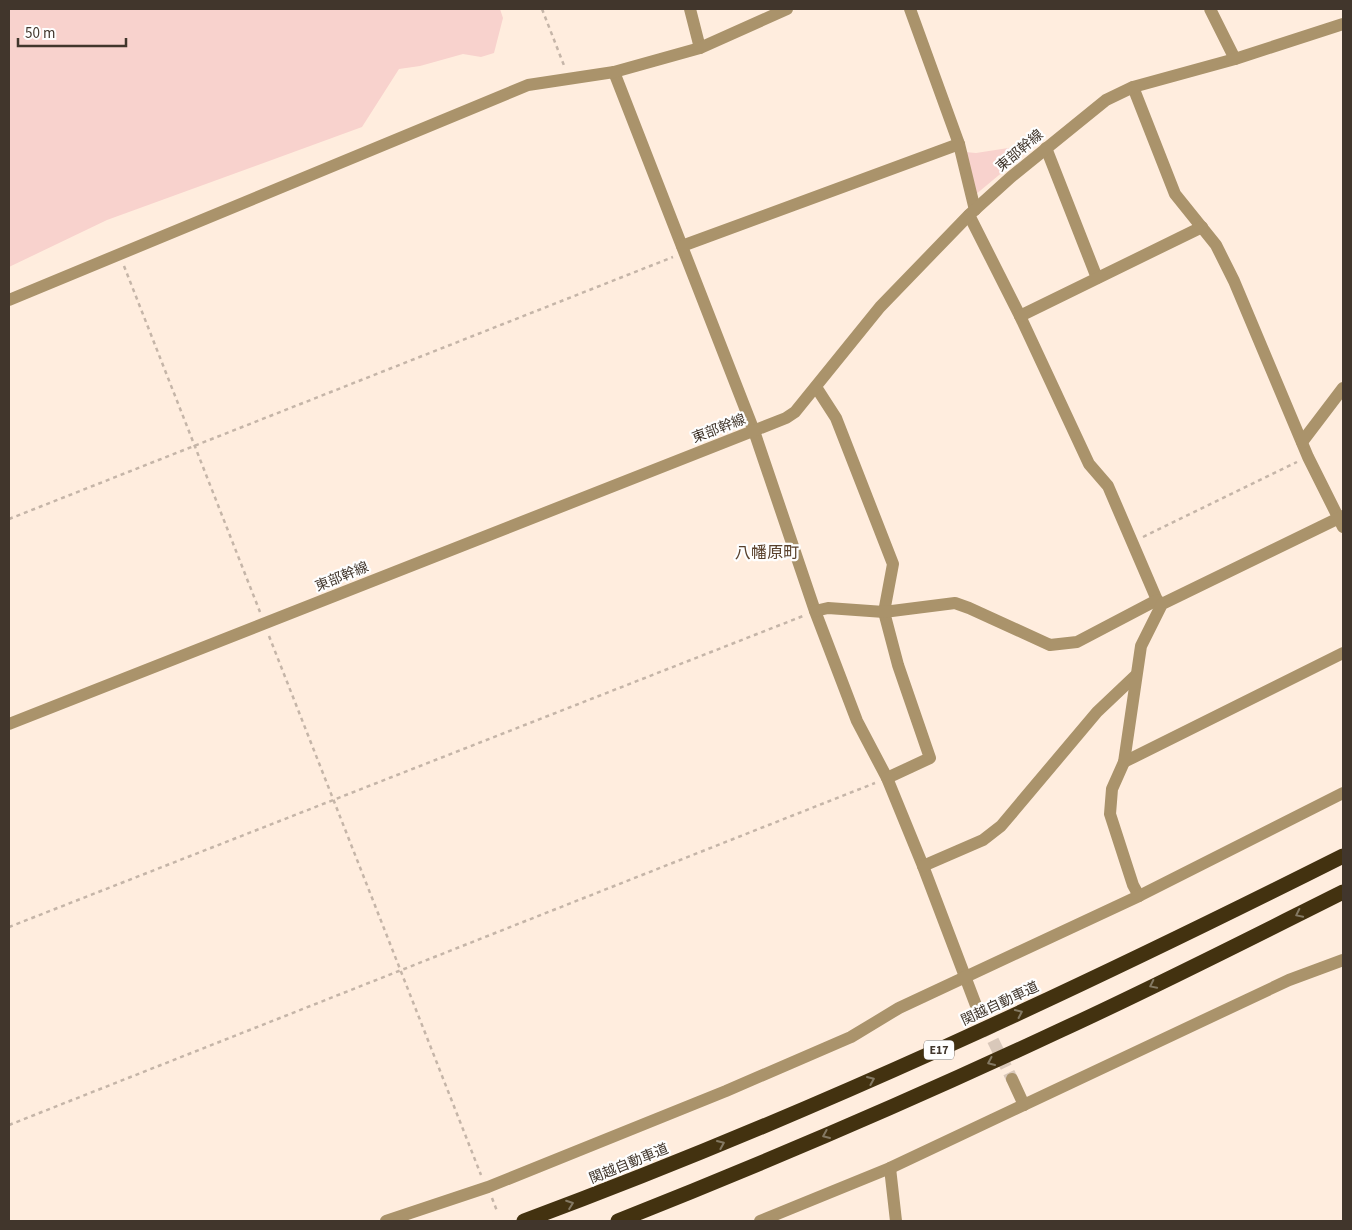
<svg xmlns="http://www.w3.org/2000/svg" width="1352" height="1230" font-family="'Source Sans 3','Noto Sans JP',sans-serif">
<rect width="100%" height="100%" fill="#ffedde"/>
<g fill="#f8d2cd">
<path d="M9 9H500L503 18 494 53 481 57 463 54 420 66 399 69 362 127 107 220 9 267Z"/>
<path d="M1028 145 1029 150 975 195 965 152 976 153Z"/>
</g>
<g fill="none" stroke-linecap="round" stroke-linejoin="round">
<path stroke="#d9c8ba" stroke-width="12" stroke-dasharray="12 6" stroke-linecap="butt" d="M977 1008 1012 1079"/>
<g stroke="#c5b5a8" stroke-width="2.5" stroke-dasharray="4 4" stroke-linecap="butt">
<path d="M542 9 565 68"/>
<path d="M124 266 260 612"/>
<path d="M9 519 673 257"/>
<path d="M1143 537 1297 462"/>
<path d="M269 636 481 1175"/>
<path d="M9 927 803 616"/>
<path d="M9 1125 875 783"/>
<path d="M492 1198 497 1211"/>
</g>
<g stroke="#aa936b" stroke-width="12">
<path d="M690 9 700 48"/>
<path d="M910 9 959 144 975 210"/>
<path d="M1210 9 1235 59"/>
<path d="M614 72 754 431 815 611 857 721 887 778 923 866 977 1008"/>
<path d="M1133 87 1175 194 1216 245 1234 281 1308 457 1343 527"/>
<path d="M1046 148 1097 278"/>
<path d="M969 215 1020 316 1089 464 1108 486 1157 600 1162 604"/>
<path d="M682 246 959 144"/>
<path d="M9 300 528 85 614 72 700 48 787 9"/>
<path d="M1020 316 1202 227"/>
<path d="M816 387 836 418 893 564 884 612 898 665 930 758 887 778"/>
<path d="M1302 442 1343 388"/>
<path d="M815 611 828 608 884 612 955 603 969 608 1050 645 1077 642 1157 600"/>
<path d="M9 724 786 418 795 412 880 307 969 215 1011 177 1106 100 1133 87 1235 59 1343 24"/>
<path d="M1124 762 1343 653"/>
<path d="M923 866 983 840 1001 826 1097 712 1135 676"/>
<path d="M1139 896 1133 885 1110 814 1112 789 1124 762 1141 646 1162 604 1343 516"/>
<path d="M1012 1079 1024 1105"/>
<path d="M890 1168 896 1221"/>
<path d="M386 1221 488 1187 726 1091 851 1037 899 1008 1139 896 1343 793"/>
<path d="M760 1221 890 1168 1289 980 1343 960"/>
</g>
<g stroke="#433210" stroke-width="15">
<path d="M524 1221C805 1117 1076 990 1343 856"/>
<path d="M618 1221C767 1162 914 1099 1059 1031 1155 987 1249 939 1343 892"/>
</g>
</g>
<defs><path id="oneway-chevron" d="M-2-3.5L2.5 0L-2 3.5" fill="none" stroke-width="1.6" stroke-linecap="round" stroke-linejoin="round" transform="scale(1.25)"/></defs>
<g stroke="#847963">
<use href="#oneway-chevron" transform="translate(1299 914) rotate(154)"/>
<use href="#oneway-chevron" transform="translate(1153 985) rotate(154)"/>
<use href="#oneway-chevron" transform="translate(1019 1013) rotate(-25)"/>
<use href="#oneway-chevron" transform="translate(991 1062) rotate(156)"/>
<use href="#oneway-chevron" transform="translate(871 1080) rotate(-23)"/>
<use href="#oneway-chevron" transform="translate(826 1135) rotate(157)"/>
<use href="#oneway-chevron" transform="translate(721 1144) rotate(-23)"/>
<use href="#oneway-chevron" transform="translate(570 1204) rotate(-20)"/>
</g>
<g text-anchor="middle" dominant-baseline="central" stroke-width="4.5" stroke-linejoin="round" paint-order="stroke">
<rect fill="#fefefe" stroke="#7a726b" stroke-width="1" x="924" y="1040.5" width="30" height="19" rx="4"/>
<g font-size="12" font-weight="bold" fill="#41362c">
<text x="939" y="1050">E17</text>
</g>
<g font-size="14" fill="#41362c" stroke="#fefefe">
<text transform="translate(1020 151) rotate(-40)">東部幹線</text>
<text transform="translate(719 429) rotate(-21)">東部幹線</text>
<text transform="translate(342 577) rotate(-22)">東部幹線</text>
<text transform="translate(1000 1004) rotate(-25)">関越自動車道</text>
<text transform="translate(629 1164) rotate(-22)">関越自動車道</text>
</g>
<g font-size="16" fill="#59412c" stroke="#fefefe">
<text x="767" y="553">八幡原町</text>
</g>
</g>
<rect width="1352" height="1230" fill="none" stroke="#41362c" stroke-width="20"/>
<path d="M18 38v8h108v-8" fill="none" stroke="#41362c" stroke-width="2.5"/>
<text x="25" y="38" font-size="15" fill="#41362c" stroke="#fefefe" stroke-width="4" paint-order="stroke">50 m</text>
</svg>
